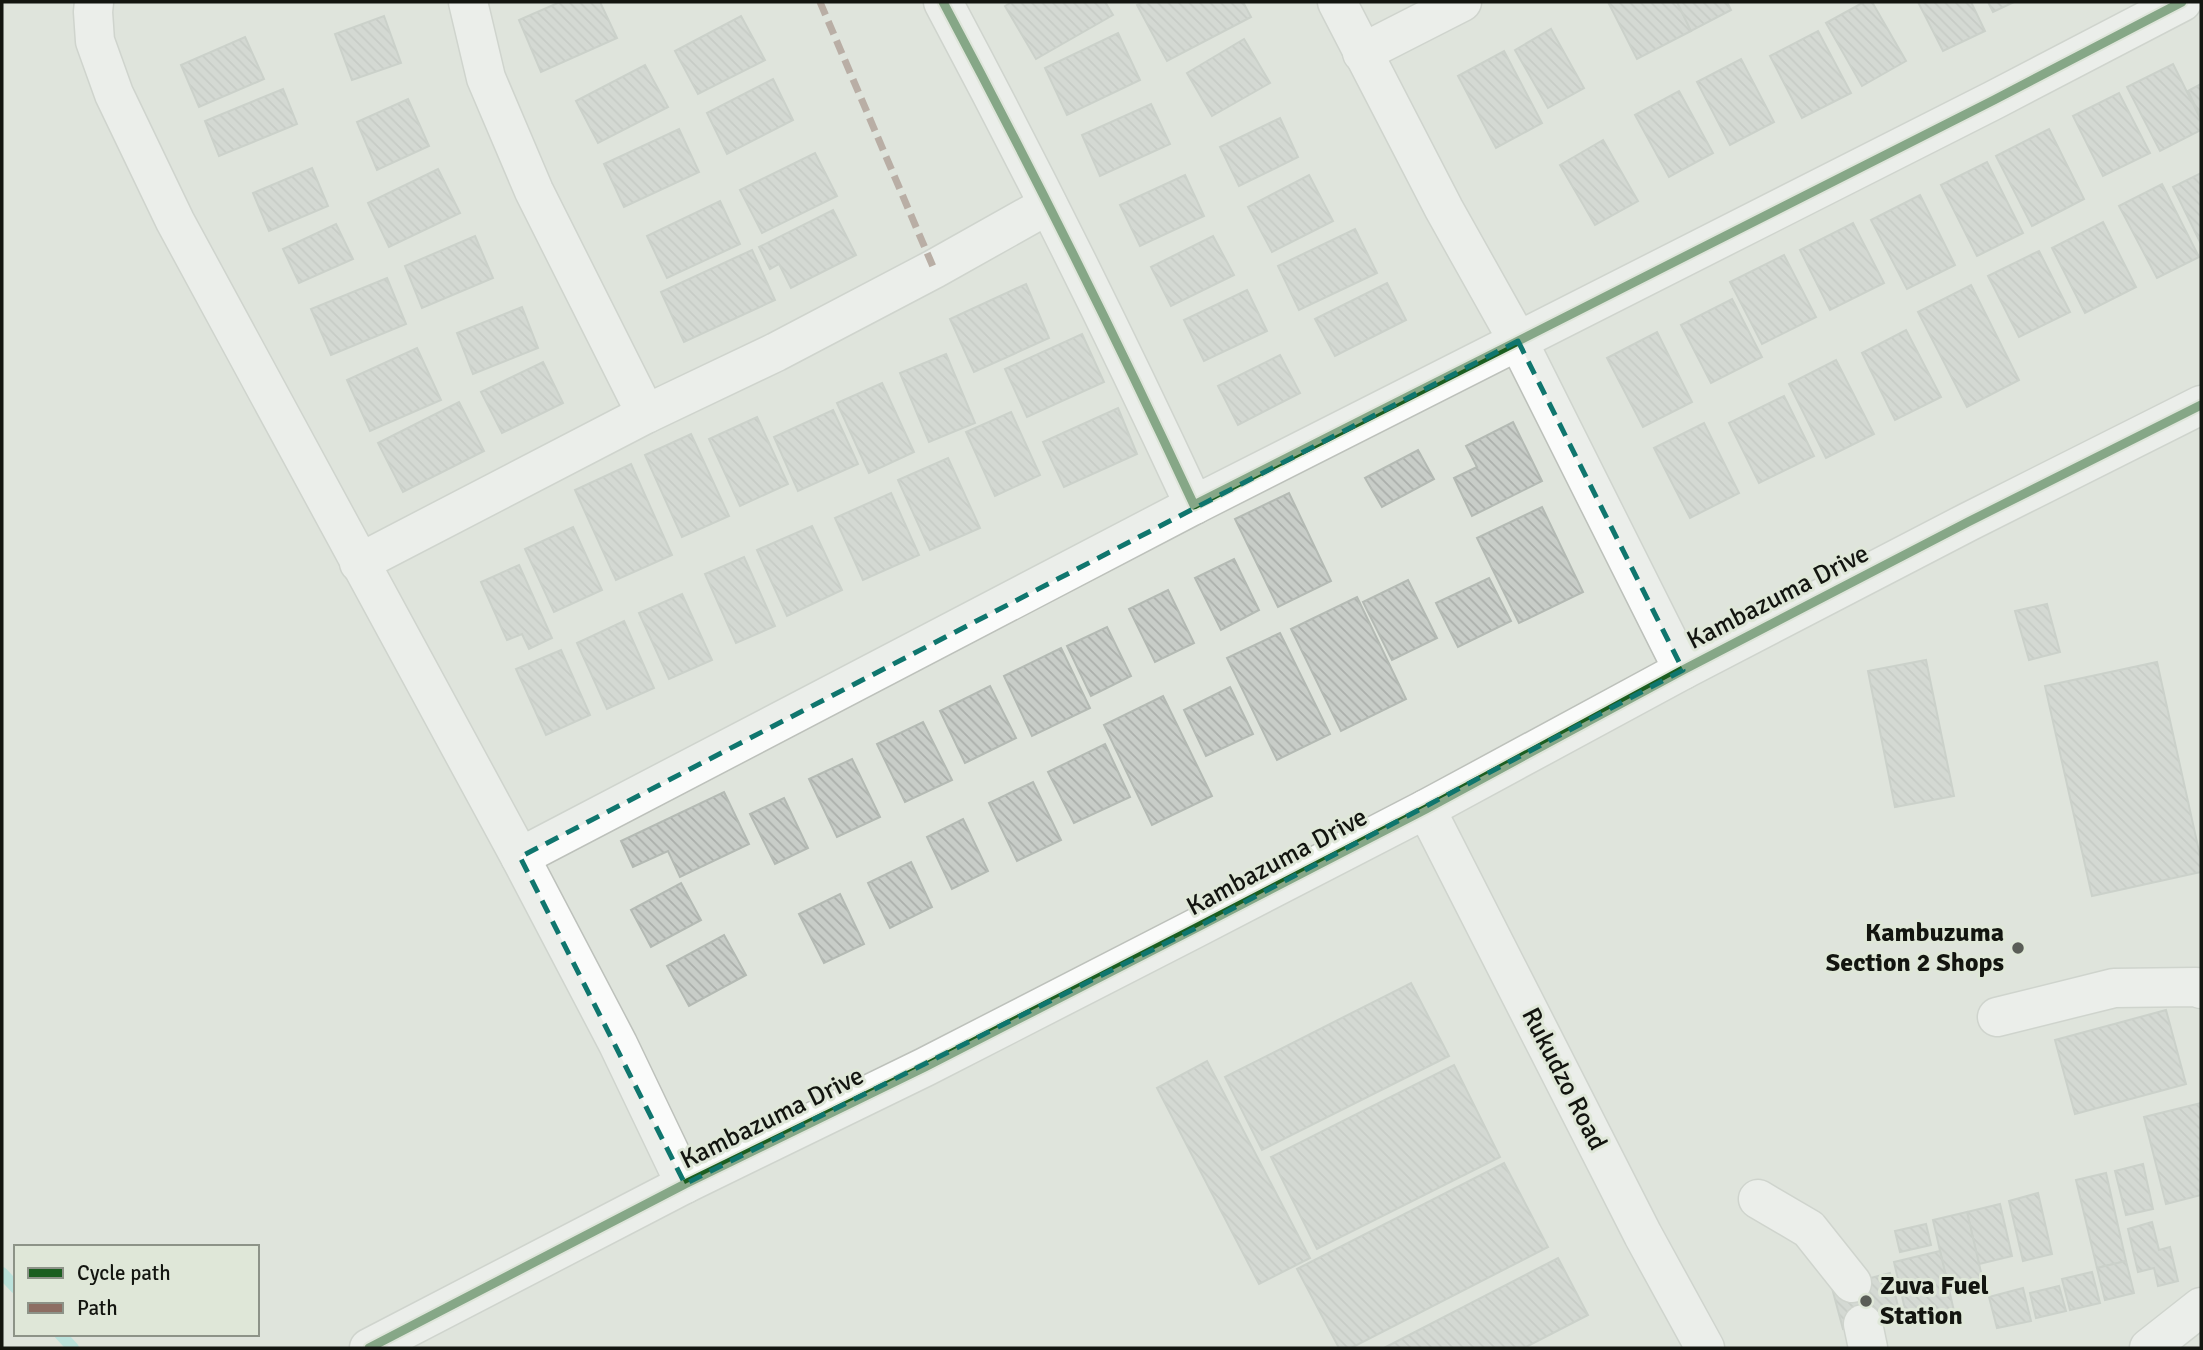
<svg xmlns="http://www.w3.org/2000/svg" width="2203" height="1350" font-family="Signika,sans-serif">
<defs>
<pattern id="building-back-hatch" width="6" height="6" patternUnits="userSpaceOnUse" patternTransform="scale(1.75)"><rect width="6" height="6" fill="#c8cdc8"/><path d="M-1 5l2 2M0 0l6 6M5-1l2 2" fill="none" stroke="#abafab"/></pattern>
</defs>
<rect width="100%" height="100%" fill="#dfe4dc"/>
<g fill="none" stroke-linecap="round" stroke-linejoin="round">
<g stroke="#91e0db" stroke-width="12">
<path d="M2 1273 16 1288"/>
<path d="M60 1334 73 1348"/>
</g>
</g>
<g fill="url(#building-back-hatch)" stroke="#b4bab4" stroke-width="2">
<path d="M560 2H600L617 38 541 72 519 20Z"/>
<path d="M1012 2H1105L1113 15 1036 59 1005 6Z"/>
<path d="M1144 2H1243L1251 17 1167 61 1137 5Z"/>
<path d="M1608 2H1677L1691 31 1637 59Z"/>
<path d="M1677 2H1727L1731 10 1691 31Z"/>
<path d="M1864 2H1872L1906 61 1862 86 1826 23Z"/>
<path d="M1918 2H1971L1985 31 1943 51Z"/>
<path d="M1988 2H2014L1993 12Z"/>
<path d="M384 16 401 63 352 80 335 34Z"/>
<path d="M741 16 765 60 698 94 675 51Z"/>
<path d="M1551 29 1584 88 1548 108 1515 50Z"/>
<path d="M1818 31 1851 93 1802 118 1770 56Z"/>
<path d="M1118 33 1140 80 1067 115 1045 68Z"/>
<path d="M245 37 264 79 199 107 181 65Z"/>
<path d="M1244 39 1270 83 1212 116 1187 73Z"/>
<path d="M1504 51 1542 123 1496 148 1458 76Z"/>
<path d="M1741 59 1774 122 1730 145 1697 82Z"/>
<path d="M2173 64 2201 120V130L2160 151 2127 87Z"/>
<path d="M645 65 668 107 598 143 576 101Z"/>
<path d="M773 79 793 120 727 154 707 113Z"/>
<path d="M2201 84V118L2188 91Z"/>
<path d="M283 89 297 124 219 156 205 121Z"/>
<path d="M1679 91 1713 153 1669 177 1635 115Z"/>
<path d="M2119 93 2150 153 2103 176 2073 116Z"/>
<path d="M408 99 429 146 377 170 357 122Z"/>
<path d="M1151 104 1170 144 1100 176 1082 135Z"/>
<path d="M1280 118 1298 157 1239 186 1220 147Z"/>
<path d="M679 129 699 172 624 207 604 164Z"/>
<path d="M2049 129 2084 199 2032 226 1996 156Z"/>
<path d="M1603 140 1638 201 1595 225 1560 165Z"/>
<path d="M815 153 837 196 762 233 740 190Z"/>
<path d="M1987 162 2023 233 1977 256 1941 185Z"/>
<path d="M312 168 328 206 269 231 253 193Z"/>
<path d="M438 169 460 213 389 247 368 203Z"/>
<path d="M2201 173V244L2173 187Z"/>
<path d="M1185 175 1204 216 1140 246 1120 205Z"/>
<path d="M1309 175 1333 221 1272 252 1248 207Z"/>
<path d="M2162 184 2199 257 2157 278 2119 206Z"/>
<path d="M1920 195 1955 265 1907 289 1871 220Z"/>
<path d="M720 201 740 244 667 278 647 236Z"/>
<path d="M833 210 856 255 791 288 779 264 770 269 759 247Z"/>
<path d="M2103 222 2136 287 2085 313 2052 248Z"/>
<path d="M1853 223 1884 283 1830 310 1800 250Z"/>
<path d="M336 224 353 259 299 283 283 249Z"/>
<path d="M1355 229 1377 273 1299 310 1278 266Z"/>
<path d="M475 236 493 278 422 308 405 266Z"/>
<path d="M1213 236 1234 275 1171 306 1151 267Z"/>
<path d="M752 250 775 300 684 342 661 292Z"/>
<path d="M2039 251 2070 312 2019 337 1988 276Z"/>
<path d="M1784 255 1816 317 1762 344 1730 282Z"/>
<path d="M387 278 406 324 331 355 311 309Z"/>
<path d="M1387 283 1406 320 1335 356 1315 319Z"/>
<path d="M1026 284 1049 338 974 372 950 319Z"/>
<path d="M1971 285 2019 380 1967 407 1918 312Z"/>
<path d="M1247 290 1267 331 1204 361 1184 320Z"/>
<path d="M1732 299 1762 357 1711 383 1681 325Z"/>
<path d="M522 307 538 348 473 374 457 333Z"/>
<path d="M1906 330 1941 397 1895 420 1862 353Z"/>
<path d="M1657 332 1692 402 1643 427 1607 358Z"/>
<path d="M1082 334 1104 382 1027 417 1005 369Z"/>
<path d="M417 348 441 400 370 431 347 380Z"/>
<path d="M946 354 975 423 929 442 900 373Z"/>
<path d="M1280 355 1300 393 1238 425 1218 386Z"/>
<path d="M1836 360 1874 434 1826 458 1789 384Z"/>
<path d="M543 362 563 403 502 433 481 392Z"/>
<path d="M882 383 914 452 869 473 837 403Z"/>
<path d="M1784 396 1814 456 1759 483 1729 423Z"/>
<path d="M459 402 484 451 403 492 378 443Z"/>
<path d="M1118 408 1137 454 1064 487 1043 442Z"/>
<path d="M833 410 858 464 798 491 774 437Z"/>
<path d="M1011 412 1040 475 995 496 966 432Z"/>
<path d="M757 417 788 484 740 506 709 439Z"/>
<path d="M1513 422 1542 481 1472 516 1454 478 1477 467 1466 446Z"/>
<path d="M1704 423 1739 493 1690 518 1654 448Z"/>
<path d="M691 434 729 516 682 537 645 455Z"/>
<path d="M1418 450 1434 479 1382 507 1365 478Z"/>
<path d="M948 458 980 528 930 550 898 480Z"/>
<path d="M631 464 672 555 616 580 575 490Z"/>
<path d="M891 493 919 555 863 580 835 518Z"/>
<path d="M1289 493 1331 581 1278 607 1235 519Z"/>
<path d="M1542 507 1583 592 1519 623 1477 538Z"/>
<path d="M812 526 842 590 787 616 757 550Z"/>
<path d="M573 527 602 590 554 612 525 549Z"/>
<path d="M744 557 775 626 736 643 705 574Z"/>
<path d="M1234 559 1259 610 1221 630 1195 578Z"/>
<path d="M519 565 552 638 529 649 522 634 507 640 481 582Z"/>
<path d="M1489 578 1511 621 1458 647 1436 603Z"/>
<path d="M1408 580 1437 638 1392 660 1363 602Z"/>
<path d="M1168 590 1194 643 1155 662 1129 609Z"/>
<path d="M682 594 712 660 669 679 639 613Z"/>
<path d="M1357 597 1406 699 1341 731 1291 629Z"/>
<path d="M2047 604 2060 652 2029 660 2015 611Z"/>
<path d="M624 621 654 688 607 709 577 643Z"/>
<path d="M1107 627 1131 676 1091 696 1067 646Z"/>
<path d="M1280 633 1330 734 1277 760 1227 658Z"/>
<path d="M1061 648 1090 708 1032 736 1004 676Z"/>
<path d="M561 650 590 715 546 735 516 669Z"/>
<path d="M1926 660 1954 796 1895 807 1868 671Z"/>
<path d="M2157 662 2201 860V872L2092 896 2045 686Z"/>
<path d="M990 686 1016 738 965 763 940 711Z"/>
<path d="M1230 687 1253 734 1206 756 1184 710Z"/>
<path d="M1163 696 1212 796 1152 825 1104 725Z"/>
<path d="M923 722 952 780 905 802 877 744Z"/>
<path d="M1105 744 1130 797 1074 823 1048 772Z"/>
<path d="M852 759 880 817 837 837 809 779Z"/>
<path d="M1033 782 1061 840 1017 861 989 803Z"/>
<path d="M724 792 749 844 680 877 668 851 633 867 621 841Z"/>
<path d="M784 798 808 848 775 864 750 814Z"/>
<path d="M963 819 988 871 952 889 927 837Z"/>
<path d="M911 862 932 907 890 928 868 883Z"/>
<path d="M681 883 701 920 651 947 631 910Z"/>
<path d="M840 894 864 944 824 963 799 914Z"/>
<path d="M724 935 746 975 689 1006 667 966Z"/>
<path d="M1411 983 1449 1056 1262 1150 1225 1077Z"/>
<path d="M2166 1010 2186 1084 2075 1114 2055 1040Z"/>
<path d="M1207 1061 1310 1258 1259 1284 1157 1088Z"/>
<path d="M1454 1065 1500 1157 1317 1249 1271 1157Z"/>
<path d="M2201 1103V1195L2166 1204 2144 1117Z"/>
<path d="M1504 1163 1548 1247 1351 1348H1339L1297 1269Z"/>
<path d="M2143 1164 2153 1209 2126 1215 2115 1171Z"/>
<path d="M2106 1173 2126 1261 2097 1268 2076 1180Z"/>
<path d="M2038 1193 2052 1254 2023 1261 2009 1201Z"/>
<path d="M2000 1204 2012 1256 1979 1264 1967 1212Z"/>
<path d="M1967 1212 1983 1281 1949 1290 1933 1220Z"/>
<path d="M2152 1222 2159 1250 2170 1247 2178 1281 2158 1286 2154 1268 2138 1272 2128 1229Z"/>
<path d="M1926 1224 1931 1245 1900 1252 1895 1231Z"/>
<path d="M1940 1251 1954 1311 1908 1322 1894 1262Z"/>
<path d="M1558 1258 1588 1315 1524 1348H1384Z"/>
<path d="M2126 1261 2134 1293 2105 1300 2097 1268Z"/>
<path d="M2092 1272 2100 1303 2070 1310 2062 1279Z"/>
<path d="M1890 1273 1900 1315 1843 1329 1832 1288Z"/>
<path d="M2059 1286 2066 1311 2036 1318 2030 1293Z"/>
<path d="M2023 1288 2031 1321 1997 1328 1989 1297Z"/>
</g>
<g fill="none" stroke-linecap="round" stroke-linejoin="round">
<defs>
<g id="minor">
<path d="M94 2 93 12 95 41 114 94 175 221 520 857 618 1044 685 1184"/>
<path d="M468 2 486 78 534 191 646 414"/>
<path d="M943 2C1031 167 1115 335 1194 505L1994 100 2182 2"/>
<path d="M1337 2 1444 209 1518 341 1683 670"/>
<path d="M1362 53 1462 2"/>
<path d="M359 563 646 414 776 352 934 269 1048 205"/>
<path d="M1426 809 1643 1235 1705 1348"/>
<path d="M520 857 1194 505"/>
<path d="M1997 1017 2114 988 2196 987 2201 989"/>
<path d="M1758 1199 1809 1229 1852 1283"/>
<path d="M1863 1324 1868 1348"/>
<path d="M369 1348 685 1184 925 1067 1194 929 1426 809 1683 670 1968 522 2201 405"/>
<path d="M2149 1348 2201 1307"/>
</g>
</defs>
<use href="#minor" stroke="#bdc1bb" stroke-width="41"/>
<use href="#minor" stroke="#fafbfa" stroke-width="38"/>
<path stroke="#8d6e63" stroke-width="7" stroke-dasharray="14 7" stroke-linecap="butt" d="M820 2 934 269"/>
<defs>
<g id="cycleway">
<path d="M943 2C1031 167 1115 335 1194 505L1994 100 2182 2"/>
<path d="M369 1348 685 1184 925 1067 1194 929 1426 809 1683 670 1968 522 2201 405"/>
</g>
</defs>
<use href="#cycleway" stroke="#dfe7d8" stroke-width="13"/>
<use href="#cycleway" stroke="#1b5e20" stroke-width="9"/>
</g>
<path d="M0 0H2203V1350H0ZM1518 341 1683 670 1194 929 685 1184 520 857Z" fill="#dfe4dc" fill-opacity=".55" fill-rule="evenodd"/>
<path fill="none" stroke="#0f766e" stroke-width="5" stroke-dasharray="14 9" stroke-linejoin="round" d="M1518 341 1683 670 1194 929 685 1184 520 857Z"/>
<g fill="#5a5d57" stroke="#dfe7d8" stroke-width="2.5">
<circle cx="2018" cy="948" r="7"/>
<circle cx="1866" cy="1301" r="7"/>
</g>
<g text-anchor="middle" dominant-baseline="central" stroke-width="6" stroke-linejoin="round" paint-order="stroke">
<g font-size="26" fill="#131510" stroke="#dfe7d8">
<text transform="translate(1778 597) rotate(-27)">Kambazuma Drive</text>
<text transform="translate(1277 862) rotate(-28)">Kambazuma Drive</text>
<text transform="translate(1564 1079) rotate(63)">Rukudzo Road</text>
<text transform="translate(772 1118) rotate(-26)">Kambazuma Drive</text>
</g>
<g font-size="26" font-weight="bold" fill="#131510" stroke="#dfe7d8" text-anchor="end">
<text x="2004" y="933">Kambuzuma<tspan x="2004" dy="30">Section 2 Shops</tspan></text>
<text x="1880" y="1286" text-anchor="start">Zuva Fuel<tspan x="1880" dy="30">Station</tspan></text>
</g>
</g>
<rect width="2203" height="1350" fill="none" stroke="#131510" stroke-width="7"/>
<rect x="14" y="1245" width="245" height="91" fill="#dfe7d8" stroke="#8d9388" stroke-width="2"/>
<rect x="28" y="1268" width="35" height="10" fill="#1b5e20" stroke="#8d9388" stroke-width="2"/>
<text x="77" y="1280" font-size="21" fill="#131510">Cycle path</text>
<rect x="28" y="1303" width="35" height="10" fill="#8d6e63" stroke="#8d9388" stroke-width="2"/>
<text x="77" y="1315" font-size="21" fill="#131510">Path</text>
</svg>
